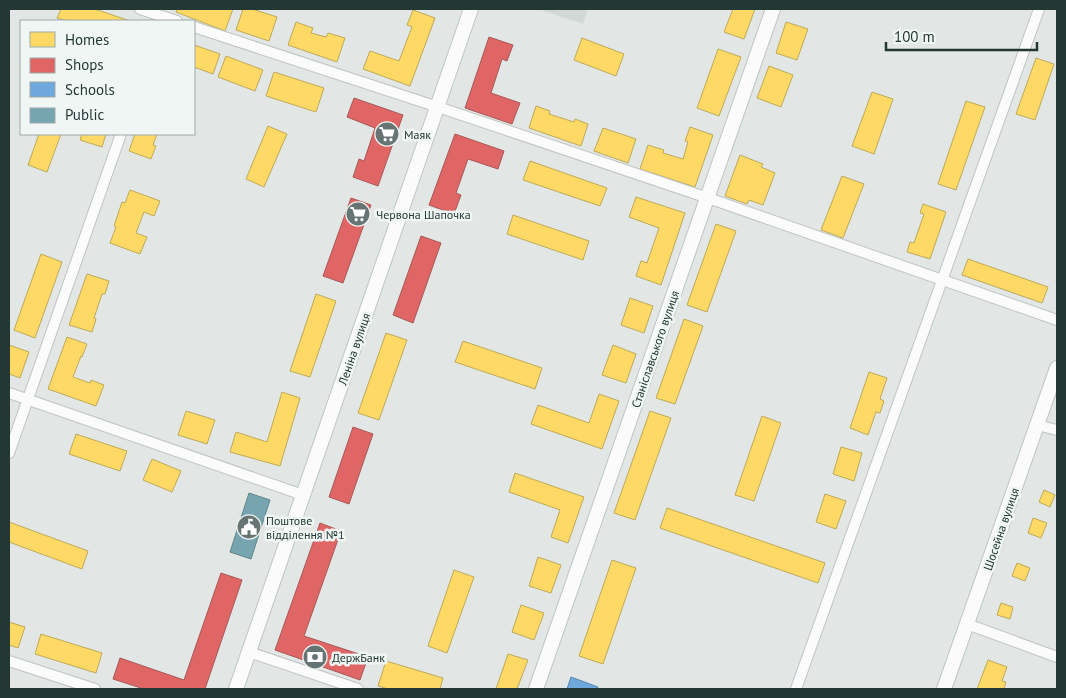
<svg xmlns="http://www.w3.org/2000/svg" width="1066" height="698" font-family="'PT Sans',sans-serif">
<rect width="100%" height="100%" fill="#e2e7e5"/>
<path fill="#d1d8d6" d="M538 9H588L583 24Z"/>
<g fill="#ffd966" stroke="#bda957">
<path d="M61 9H95L130 21H68L57 18Z"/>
<path d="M177 9H233L225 31 176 12Z"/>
<path d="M243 9H252L277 17 269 41 236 30Z"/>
<path d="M733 9H755L744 39 724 32Z"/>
<path d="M413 10 435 18 410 86 363 69 370 51 399 61 412 27 407 25Z"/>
<path d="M296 22 313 28 311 33 326 37 328 33 345 38 337 62 288 45Z"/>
<path d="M786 22 808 29 797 60 776 53Z"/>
<path d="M582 38 624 54 616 76 574 60Z"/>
<path d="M194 45 220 54 213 74 194 67Z"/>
<path d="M718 49 741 57 719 116 697 108Z"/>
<path d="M226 56 263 70 255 91 218 77Z"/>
<path d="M1036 58 1054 64 1035 120 1016 114Z"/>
<path d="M769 66 793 75 781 107 757 98Z"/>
<path d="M274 72 324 88 316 112 266 96Z"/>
<path d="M872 92 893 99 874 154 852 146Z"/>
<path d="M966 101 985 107 956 190 938 184Z"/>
<path d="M536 106 550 111 549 114 574 122 575 119 588 124 581 146 529 128Z"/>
<path d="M268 126 287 134 264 187 246 179Z"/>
<path d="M690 127 713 135 695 187 640 169 648 145 664 150 663 153 683 159 688 142 685 141Z"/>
<path d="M603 128 636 139 628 163 594 151Z"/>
<path d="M39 134H61L47 172 28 165Z"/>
<path d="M82 134H106L102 147 80 140Z"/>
<path d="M135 134H157L153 145 156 146 151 159 129 151Z"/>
<path d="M740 155 763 164 761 167 775 173 763 205 749 200 747 204 725 196Z"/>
<path d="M530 161 607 188 600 206 523 180Z"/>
<path d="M842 176 864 184 843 238 821 230Z"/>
<path d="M130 190 160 201 154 216 144 212 136 233 147 237 140 254 110 243 116 227 114 226 122 202 125 203Z"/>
<path d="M636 197 685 213 661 285 636 276 641 261 647 263 659 228 629 217Z"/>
<path d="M923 204 946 212 930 259 907 252 910 242 914 243 924 214 920 213Z"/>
<path d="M513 215 589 241 583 260 507 234Z"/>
<path d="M716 224 736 231 707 312 687 305Z"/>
<path d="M41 254 62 262 35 338 14 330Z"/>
<path d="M968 259 1048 287 1042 303 962 275Z"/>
<path d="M87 274 109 281 105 294H102L94 318 96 319 92 332 69 325Z"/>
<path d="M316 294 336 301 310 377 290 371Z"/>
<path d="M630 298 653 306 644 333 621 325Z"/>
<path d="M684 319 703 326 675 404 656 398Z"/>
<path d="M386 333 407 340 379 420 358 413Z"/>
<path d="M67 337 87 344 82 357 81 356 73 377 90 383 91 380 104 385 96 406 48 389Z"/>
<path d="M463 341 542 368 535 389 455 362Z"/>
<path d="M9 345 29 352 20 378 9 374Z"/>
<path d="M613 345 636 354 626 383 602 375Z"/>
<path d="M869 372 887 378 880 399 884 401 880 413 876 412 868 435 850 428Z"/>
<path d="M282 392 300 398 280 466 230 452 236 432 267 442Z"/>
<path d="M599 394 619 401 602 449 531 424 538 405 589 423Z"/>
<path d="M186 411 215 420 207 444 178 435Z"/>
<path d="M650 411 671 418 635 520 614 513Z"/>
<path d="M762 416 781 423 754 501 735 495Z"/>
<path d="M76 434 127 451 120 471 69 454Z"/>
<path d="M841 447 862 453 854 481 833 474Z"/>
<path d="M152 459 181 471 172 492 143 480Z"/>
<path d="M515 473 584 497 568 543 551 537 560 510 509 492Z"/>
<path d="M1044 490 1055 495 1050 507 1039 502Z"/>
<path d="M825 494 846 501 836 529 816 522Z"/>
<path d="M667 508 825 563 818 583 660 528Z"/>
<path d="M1033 518 1047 523 1041 538 1028 533Z"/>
<path d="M9 522 88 551 82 569 9 542Z"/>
<path d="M538 557 561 565 551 593 529 586Z"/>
<path d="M612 560 636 568 603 664 579 656Z"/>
<path d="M1017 563 1030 568 1025 581 1012 576Z"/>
<path d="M454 570 474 577 447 653 428 646Z"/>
<path d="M1001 603 1013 607 1010 619 997 615Z"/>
<path d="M521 605 544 613 534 640 512 632Z"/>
<path d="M9 622 25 627 18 648 9 645Z"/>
<path d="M41 634 102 653 96 673 35 654Z"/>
<path d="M508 654 528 660 517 689H496Z"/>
<path d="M988 660 1007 667 1002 681 1006 682 1004 689H977Z"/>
<path d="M386 661 443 678 440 689H388L378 686Z"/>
</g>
<g fill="#e06666" stroke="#a75857">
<path d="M489 37 513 45 507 61 502 59 491 93 520 103 512 124 465 108Z"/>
<path d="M354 98 403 115 378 186 353 177 359 159 364 161 375 128 347 117Z"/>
<path d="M455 134 504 151 498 169 468 159 456 193 461 195 454 214 429 205Z"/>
<path d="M351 198 371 205 343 283 323 276Z"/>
<path d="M421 236 441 243 413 323 393 315Z"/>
<path d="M353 427 373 434 349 504 329 497Z"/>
<path d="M320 523 341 531 304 636 368 657 360 680 275 650Z"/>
<path d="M221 573 242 580 205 689H144L113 679 120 658 184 680Z"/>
</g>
<path fill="#6fa8dc" stroke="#5886aa" d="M571 677 598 687 597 689H567Z"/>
<path fill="#76a5af" stroke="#5d848a" d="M249 493 270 500 251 559 230 552Z"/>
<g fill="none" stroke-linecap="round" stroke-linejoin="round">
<defs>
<g id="street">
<path d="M140 9 177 21"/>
<path d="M194 27 438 107 708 198 1057 320"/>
<path d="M9 393 303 495"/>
<path d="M1037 425 1057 430"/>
<path d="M9 453 121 134"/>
<path d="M967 624 1057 657"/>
<path d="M249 652 358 689"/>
<path d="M9 661 95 689"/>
<path d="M796 689 1039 9"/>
</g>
<g id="secondary">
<path d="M236 689 471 9"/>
<path d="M536 689 773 9"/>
<path d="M944 689 1057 368"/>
</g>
</defs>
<use href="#street" stroke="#bfc4c2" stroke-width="12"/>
<use href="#secondary" stroke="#bfc5c3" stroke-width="16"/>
<use href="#street" stroke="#fbfbfb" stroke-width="10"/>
<use href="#secondary" stroke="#fbfbfb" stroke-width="14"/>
</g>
<defs>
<symbol id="supermarket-disc" viewBox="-11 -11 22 22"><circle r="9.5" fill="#667573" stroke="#f0f6f4"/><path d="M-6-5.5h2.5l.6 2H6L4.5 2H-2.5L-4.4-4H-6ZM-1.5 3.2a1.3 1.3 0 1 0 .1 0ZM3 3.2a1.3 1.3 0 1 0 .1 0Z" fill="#fff"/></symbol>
<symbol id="civic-disc" viewBox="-11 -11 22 22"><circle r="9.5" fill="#667573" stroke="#f0f6f4"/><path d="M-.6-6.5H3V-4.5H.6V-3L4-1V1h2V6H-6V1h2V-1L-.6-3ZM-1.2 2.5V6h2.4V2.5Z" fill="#fff"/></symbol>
<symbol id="bank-disc" viewBox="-11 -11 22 22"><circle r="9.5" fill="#667573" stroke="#f0f6f4"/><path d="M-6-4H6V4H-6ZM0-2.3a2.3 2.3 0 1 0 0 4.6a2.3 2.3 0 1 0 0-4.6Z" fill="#fff"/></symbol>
</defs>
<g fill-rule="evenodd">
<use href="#supermarket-disc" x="373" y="120" width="28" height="28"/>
<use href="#supermarket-disc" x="344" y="200" width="28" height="28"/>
<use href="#civic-disc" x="235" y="513" width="28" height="28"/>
<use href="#bank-disc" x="301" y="643" width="28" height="28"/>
</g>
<g text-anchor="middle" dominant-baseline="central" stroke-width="5" stroke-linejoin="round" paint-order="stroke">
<g font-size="12" fill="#233835" stroke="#f0f6f4" text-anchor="start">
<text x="404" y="134">Маяк</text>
<text x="376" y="214">Червона Шапочка</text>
<text x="266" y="520">Поштове<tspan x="266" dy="14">відділення №1</tspan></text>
<text x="332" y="657">ДержБанк</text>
</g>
<g font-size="12" fill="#233835" stroke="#f0f6f4">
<text transform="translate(354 349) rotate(-71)">Леніна вулиця</text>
<text transform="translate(655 349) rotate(-71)">Станіславського вулиця</text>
<text transform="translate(1001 529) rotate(-71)">Шосейна вулиця</text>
</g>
</g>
<rect width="1066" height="698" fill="none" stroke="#233835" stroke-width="20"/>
<rect x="20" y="20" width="175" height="115" fill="#f0f6f4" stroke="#9eaaa8"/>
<rect x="30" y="32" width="25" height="15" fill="#ffd966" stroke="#9eaaa8"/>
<text x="65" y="45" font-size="15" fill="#233835">Homes</text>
<rect x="30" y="58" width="25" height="15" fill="#e06666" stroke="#9eaaa8"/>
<text x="65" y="70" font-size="15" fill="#233835">Shops</text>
<rect x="30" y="82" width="25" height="15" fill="#6fa8dc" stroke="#9eaaa8"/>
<text x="65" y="95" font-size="15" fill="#233835">Schools</text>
<rect x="30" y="108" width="25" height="15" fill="#76a5af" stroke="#9eaaa8"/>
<text x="65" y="120" font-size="15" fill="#233835">Public</text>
<path d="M886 42v8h151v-8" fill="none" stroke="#233835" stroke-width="2.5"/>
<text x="894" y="42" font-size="15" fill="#233835" stroke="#f0f6f4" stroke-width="4" paint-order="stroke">100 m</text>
</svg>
